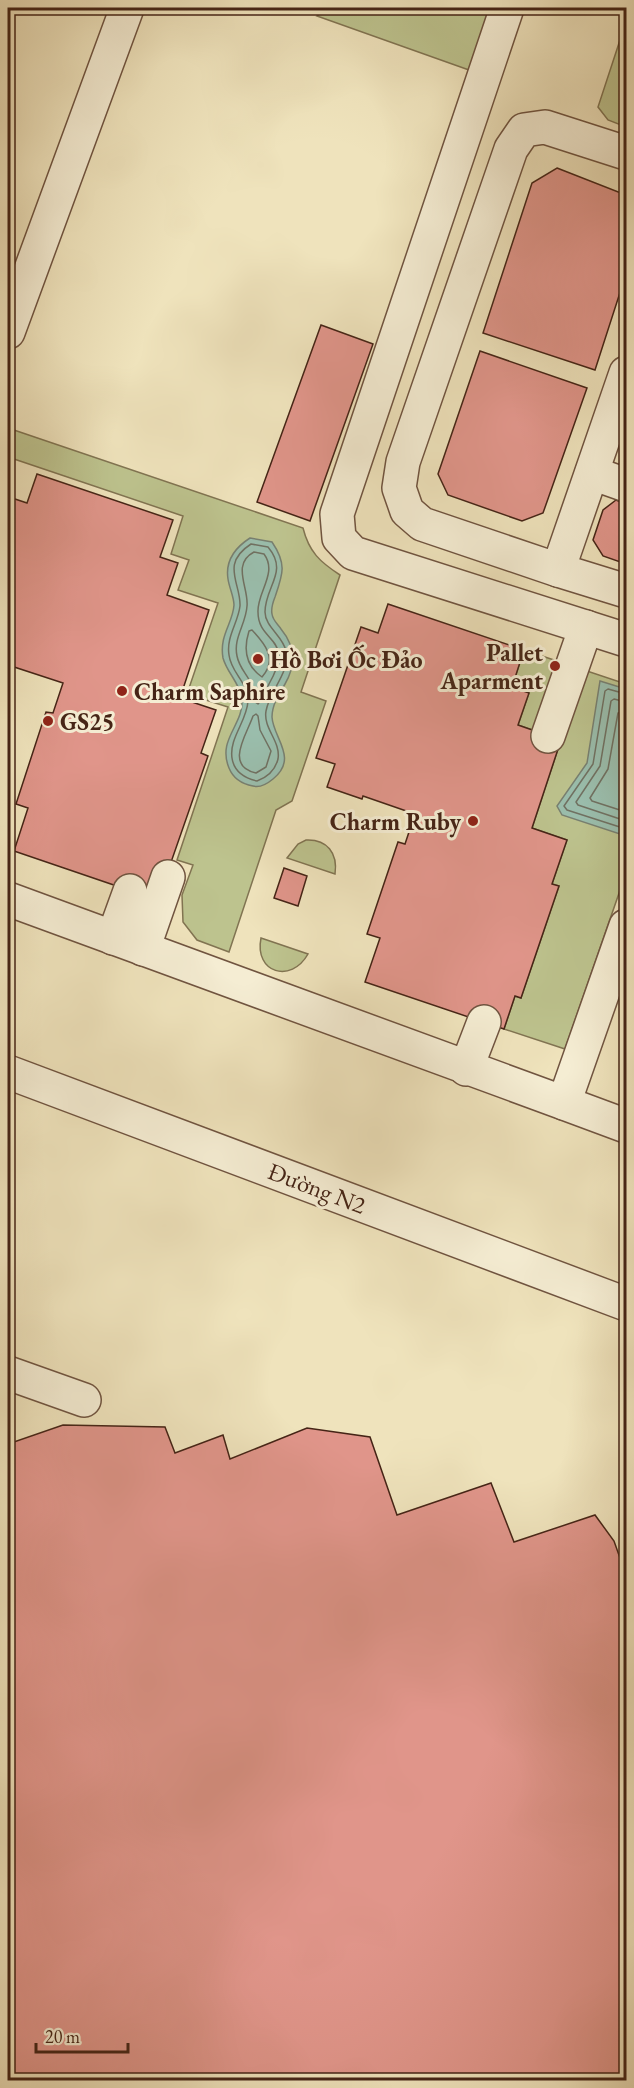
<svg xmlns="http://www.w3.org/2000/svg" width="634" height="2088" font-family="'EB Garamond',serif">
<rect width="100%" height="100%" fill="#efe3bc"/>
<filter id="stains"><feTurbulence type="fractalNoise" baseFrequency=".00333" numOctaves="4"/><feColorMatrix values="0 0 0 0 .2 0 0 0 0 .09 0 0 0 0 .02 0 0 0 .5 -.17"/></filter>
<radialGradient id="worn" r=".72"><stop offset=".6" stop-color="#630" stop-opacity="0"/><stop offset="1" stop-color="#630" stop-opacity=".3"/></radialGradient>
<g fill="#bdc38e" stroke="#817452" stroke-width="1.5">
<path d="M328 8H491L469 70 317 16Z"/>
<path d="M626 30V127L608 120 598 107 622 34Z"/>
<path d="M8 428 303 528C309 552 320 562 340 575L301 692 326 701 292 801 276 810 229 952 197 940 183 922 182 895 193 865 177 860 228 707 187 694 218 603 178 590 189 560 171 554 183 516 14 459 8 476Z"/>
<path d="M524 650 626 684V873L565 1049 504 1029 515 996 521 998 559 886 552 884 567 840 532 828 561 740 518 725 529 693 512 687Z"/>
<path d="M306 840C327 839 338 853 335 874L287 858 298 844Z"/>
<path d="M261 938 308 954C291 984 254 973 261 938Z"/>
</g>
<g fill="#9abead" stroke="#788071" stroke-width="1.5">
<path d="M250 538 272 542C287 564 283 574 275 597 273 602 271 609 272 614 273 621 278 624 281 629 295 646 296 665 285 684 279 694 272 705 272 717 273 738 299 758 273 779 267 784 260 788 253 786 242 784 233 778 229 768 217 739 244 725 242 699 240 683 227 673 223 658 219 635 233 623 234 605 234 597 229 587 228 579 225 560 236 547 250 538Z"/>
<path d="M600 681 626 689V836L562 815 557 806 587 763Z"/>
</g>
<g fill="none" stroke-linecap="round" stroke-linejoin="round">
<g stroke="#707162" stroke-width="1.5">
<path d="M251 544 268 547C289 572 265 586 265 612 265 627 283 636 286 651 290 674 270 689 266 711 263 729 281 741 278 759 275 771 268 777 257 781 244 778 234 772 232 758 229 738 247 721 248 701 248 682 231 673 229 655 226 637 238 623 240 606 241 583 220 564 251 544Z"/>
<path d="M254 552 264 554C278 573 257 592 258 612 258 644 296 636 269 684 266 691 263 699 258 704L255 702C255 678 240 673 237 656 233 638 246 624 247 606 249 588 231 564 254 552Z"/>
<path d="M252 630C265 644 278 659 262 677 246 666 243 650 249 631Z"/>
<path d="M626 694 608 689 605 691 593 764 564 806 567 810 626 829"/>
<path d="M626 702 614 699 611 701 600 766 576 802 578 805 626 821"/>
<path d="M626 711 618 713 608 769 590 798 592 801 626 812"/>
<path d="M256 714 258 716 260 730 271 751 266 767 256 773C224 766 247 734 253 716Z"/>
</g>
</g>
<g fill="#e0958a" stroke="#452416" stroke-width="1.5">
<path d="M557 168 626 195V274L595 370 483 333 532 183Z"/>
<path d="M321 325 373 344 310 521 257 502Z"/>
<path d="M480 351 587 388 543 513 522 521 448 495 438 474Z"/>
<path d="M37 474 173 520 160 557 178 563 167 595 209 610 180 698 216 710 201 753 208 756 169 868 152 898 14 851 28 808 16 804 46 712 53 713 63 683 11 666 10 668 8 667V501L9 497 27 503Z"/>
<path d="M616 500 626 504V564L603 556 593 540 603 510Z"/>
<path d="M388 604 524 650 512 687 529 693 518 725 561 740 532 828 567 840 552 884 559 886 521 998 515 996 504 1029 365 982 380 938 367 934 398 842 405 844 415 814 363 796 362 799 327 787 335 764 316 758 361 627 378 633Z"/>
<path d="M284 868 307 876 298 906 274 898Z"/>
<path d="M63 1425 165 1427 175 1453 223 1435 230 1459 307 1428 370 1437 397 1515 491 1483 514 1542 595 1515 614 1541 626 1575V2080H8V1444Z"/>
</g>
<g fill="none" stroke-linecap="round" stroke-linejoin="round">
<defs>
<g id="minor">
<path d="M507 8 337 514 339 538 353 553 626 640"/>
<path d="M626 153 545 127 524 130 511 149 403 462 399 488 407 511 422 524 558 570 626 373"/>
<path d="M8 332 127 8"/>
<path d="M592 473 626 485"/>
<path d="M558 570 626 591"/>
<path d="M548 736 586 627"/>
<path d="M8 899 564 1103"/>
<path d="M626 926 564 1103 626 1126"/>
<path d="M113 938 130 891"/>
<path d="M143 949 168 877"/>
<path d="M466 1069 484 1022"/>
<path d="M8 1072 626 1304"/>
<path d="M8 1373 84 1400"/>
</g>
</defs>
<use href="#minor" stroke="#705440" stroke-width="36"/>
<use href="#minor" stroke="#f5edd3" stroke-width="33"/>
</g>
<g fill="#8f2418" stroke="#f5edd3" stroke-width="2">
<circle cx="258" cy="659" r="6"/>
<circle cx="555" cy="666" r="6"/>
<circle cx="122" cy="691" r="6"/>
<circle cx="48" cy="721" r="6"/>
<circle cx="473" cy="821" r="6"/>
</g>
<g text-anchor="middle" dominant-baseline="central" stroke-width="6" stroke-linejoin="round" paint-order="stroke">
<g font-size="24" font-weight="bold" fill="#452416" stroke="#f5edd3" text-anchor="start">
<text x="543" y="652" text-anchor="end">Pallet<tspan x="543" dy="28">Aparment</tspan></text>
<text x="270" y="659">Hồ Bơi Ốc Đảo</text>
<text x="134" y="691">Charm Saphire</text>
<text x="60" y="721">GS25</text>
<text x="461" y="821" text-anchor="end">Charm Ruby</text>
</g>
<g font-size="24" fill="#452416" stroke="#f5edd3">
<text transform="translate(317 1188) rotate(21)">Đường N2</text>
</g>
</g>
<rect width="634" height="2088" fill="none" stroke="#efe3bc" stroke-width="30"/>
<rect x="9" y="9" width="616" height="2070" fill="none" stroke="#452416" stroke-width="3"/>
<rect x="15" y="15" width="604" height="2058" fill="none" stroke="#452416" stroke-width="1.5"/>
<path d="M36 2043v9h92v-9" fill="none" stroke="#452416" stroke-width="3"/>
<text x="45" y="2043" font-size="18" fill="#452416" stroke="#f5edd3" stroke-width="4.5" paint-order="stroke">20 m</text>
<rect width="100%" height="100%" filter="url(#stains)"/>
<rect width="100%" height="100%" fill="url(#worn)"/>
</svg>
